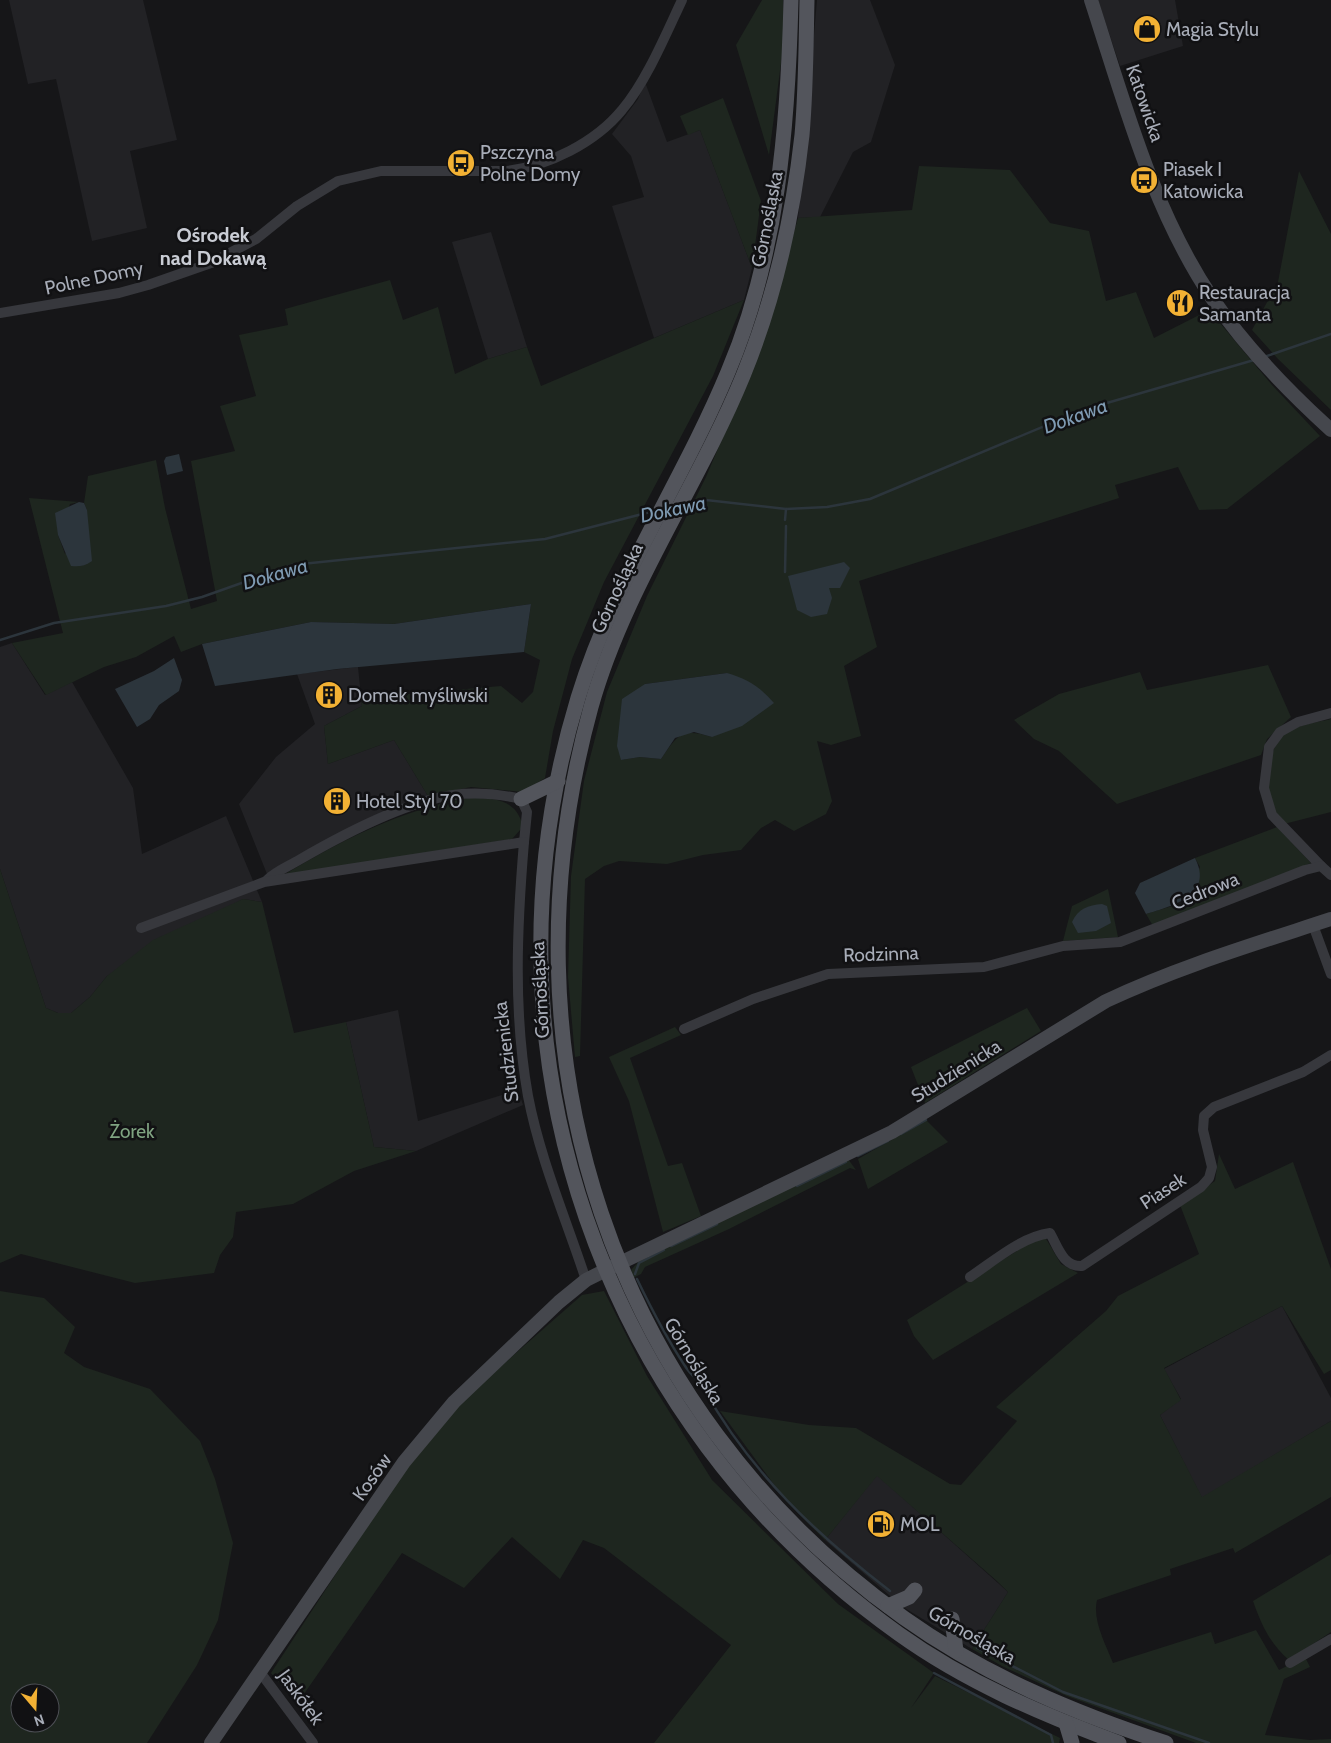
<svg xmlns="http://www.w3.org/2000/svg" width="1331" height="1743" font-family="Cabin,sans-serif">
<rect width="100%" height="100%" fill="#161618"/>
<g fill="#222225">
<path d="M9 0H143L177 140 130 151 147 228 92 241 56 79 28 84Z"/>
<path d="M817 0H870L895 65 871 142 853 152 820 217 798 218Z"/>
<path d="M1098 0H1175L1183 46 1120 66Z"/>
<path d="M645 82 667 142 700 130 752 268 744 300 654 338 612 206 644 197 631 156 612 134 638 99Z"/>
<path d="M491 232 527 347 488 359 452 242Z"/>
<path d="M12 643 45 695 72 682 133 788 142 854 226 816 262 902 243 899 107 976 90 997 71 1013H58L46 1008 0 869V647Z"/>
<path d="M358 667 362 706 324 726 328 764 394 740 428 796 267 874 239 804 276 757 315 724 297 674Z"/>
<path d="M398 1010 418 1121 518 1090 523 1105 416 1151 374 1147 346 1022Z"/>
<path d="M1282 1306 1331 1398V1421L1202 1498 1160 1415 1181 1399 1164 1369Z"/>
<path d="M877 1475 1008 1592 972 1649 903 1607 825 1540Z"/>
</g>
<g fill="#1e261f" fill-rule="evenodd">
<path d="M762 0H783L784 40 769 155 736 45Z"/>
<path d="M723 98 761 201 752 268 700 130 688 135 680 116Z"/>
<path d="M919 166 1010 170 1050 223 1089 231 1106 301 1136 292 1154 338 1209 310 1272 385 1320 436 1227 509 1199 510 1178 467 1115 485 1119 498 859 581 877 647 844 666 861 736 831 745 817 741 832 801 826 814 794 831 775 820 761 828 741 850 703 855 667 864 619 861 604 866 585 879 580 1056 575 1057 568 977 571 876 584 781 607 692 647 596 706 477 764 339 798 218 912 210ZM727 673 712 737C682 728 678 734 661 759L640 757 621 760 645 684Z"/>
<path d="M1299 171 1331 234V410L1278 359 1252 330 1278 282Z"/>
<path d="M390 280 403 320 438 307 455 374 488 359 527 347 541 386 744 300 713 376 604 582 572 659 553 731 545 778 523 792 471 787 428 796 394 740 328 764 324 726 362 706 361 698 501 686 522 703 533 692 540 660 524 652 531 604 394 624 311 622 202 644 181 652 174 636 136 657 104 667 46 695 12 643 63 633 29 498 79 502 70 504 58 535 65 554 87 510 84 503 88 476 156 460 165 508 191 609 217 601 191 461 235 451 220 406 256 396 239 335 288 325 285 309Z"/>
<path d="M1268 665 1291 717 1267 739 1261 755 1117 804 1059 751 1034 739 1014 720 1059 694 1140 672 1147 690Z"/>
<path d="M1331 719V812L1284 824C1281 820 1276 816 1274 812 1265 796 1268 751 1280 738 1292 725 1315 723 1331 719Z"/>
<path d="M469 798C492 798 514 798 522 823L521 829 512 839 282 876C340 841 402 809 469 798Z"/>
<path d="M1277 827 1311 863 1153 926 1146 914 1182 903 1200 867 1195 858Z"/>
<path d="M0 869 46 1008 58 1013H71L90 997 107 976 153 940 243 899 262 902 294 1033 346 1022 374 1147 416 1151 354 1171 293 1204 236 1212 233 1237 220 1255 214 1273 135 1283 21 1254 0 1263Z"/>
<path d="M1108 889 1118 937 1063 941 1072 906Z"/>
<path d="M1027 1008 1041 1031 925 1103 911 1067Z"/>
<path d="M675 1027 681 1035 630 1058 668 1166 682 1163 701 1216 663 1232 629 1101 609 1057Z"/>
<path d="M926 1120 948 1142 868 1189 858 1159Z"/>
<path d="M1219 1154 1235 1189 1293 1162 1331 1269V1370L1324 1374 1282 1306 1164 1368 1181 1400 1160 1415 1202 1497 1331 1421V1497L1235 1553 1233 1548 1170 1569 1171 1575 1097 1600C1092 1620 1106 1645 1113 1663L1211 1632 1215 1644 1256 1630 1279 1670 1305 1657 1310 1667 1284 1679 1265 1735 1310 1740 1331 1739V1743H1196L1067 1696 1002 1666 972 1649 1008 1592 998 1582 877 1476 825 1540 786 1501 720 1411 809 1425 856 1428 950 1484 961 1485 1017 1421 996 1407 1106 1311 1118 1296 1199 1254 1180 1205 1215 1181Z"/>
<path d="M848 1159 856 1170 850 1168 729 1229 645 1267 641 1274 633 1278 631 1270 639 1261Z"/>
<path d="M1045 1237 1061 1264 1078 1273 933 1360 914 1336 907 1320 1031 1242Z"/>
<path d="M0 1291 44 1298 75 1327 64 1353 84 1367 150 1389 200 1441 215 1479 233 1543 218 1620 197 1665 147 1743H0ZM20 1693H50V1723H20Z"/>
<path d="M604 1291 647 1376 712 1480 838 1604 934 1673 911 1708 935 1676 1060 1738 1059 1743H654L731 1645 604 1548 583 1540 560 1579 512 1537 464 1588 402 1553 297 1704 271 1673 433 1426 582 1295Z"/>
<path d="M1331 1554V1632L1289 1660C1270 1644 1261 1624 1253 1601Z"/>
</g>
<g fill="#2c353c">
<path d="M179 454 183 471 167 475 164 461 166 457Z"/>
<path d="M79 502 84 503 87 510 92 561C85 566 79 567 71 566L58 535 55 513Z"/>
<path d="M844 562 850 568 840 588H829L832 598 827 614 811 617 797 610 788 576Z"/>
<path d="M531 604 524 652 337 669 215 686 202 644 311 622 394 624Z"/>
<path d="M174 658 182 680 179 691 159 705 150 719 137 727 115 689 154 671Z"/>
<path d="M727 673C748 679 760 687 774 703L742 726 712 737 694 732 675 738 661 759 640 757 621 760 617 746 622 699 645 684Z"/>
<path d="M1195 858C1214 895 1173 906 1146 914L1135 893 1140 883Z"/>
<path d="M1102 904 1107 906 1111 923 1096 931 1078 933 1072 922C1078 909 1088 905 1102 904Z"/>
</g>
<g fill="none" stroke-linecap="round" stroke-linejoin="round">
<g stroke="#2c353c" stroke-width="2.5">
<path d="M1264 357 1331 334"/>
<path d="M689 503 706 500 786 509 827 507 870 499 1083 410 1254 360"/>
<path d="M785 520 786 509"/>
<path d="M785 572 786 526"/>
<path d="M0 640 54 623 166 606 202 597 292 565 545 539 654 511"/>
<path d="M901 1134 926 1120"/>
<path d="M858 1156 888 1141"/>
<path d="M797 1186 846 1162"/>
<path d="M671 1246 717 1224"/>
<path d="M635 1274 639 1263 664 1250"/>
<path d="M637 1279C651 1308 667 1339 685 1366 690 1374 699 1381 704 1389 750 1472 816 1534 890 1591"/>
<path d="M977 1648 1063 1692 1209 1743"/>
<path d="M934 1673 1051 1735 1053 1743"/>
</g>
<g stroke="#37383d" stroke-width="10">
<path d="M0 313 119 293 148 285 211 263 256 239 297 206 338 181 381 171H507C548 166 595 143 622 110 646 82 666 34 682 0"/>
<path d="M1321 866 1272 815 1264 788 1269 747 1280 732 1298 722 1331 713"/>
<path d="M267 880C276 871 289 866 299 860 342 835 405 802 453 795 476 792 499 794 521 799L527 812 524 842"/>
<path d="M1313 925 1331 974"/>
<path d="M141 928 264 882 524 842C517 926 513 1012 528 1096 540 1159 566 1219 586 1280"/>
<path d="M684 1029 753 999 828 974 984 967 1063 946 1120 942 1305 870 1321 866 1331 875"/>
<path d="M970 1277C994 1261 1021 1237 1050 1233 1058 1247 1063 1267 1082 1266L1201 1187 1209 1178 1212 1167 1203 1130 1204 1116 1214 1107 1303 1072 1331 1055"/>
<path d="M1290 1663 1331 1639"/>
<path d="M260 1672 313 1743"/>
</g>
<g stroke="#45474d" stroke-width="14">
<path d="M1091 0C1124 101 1152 209 1212 298 1245 347 1287 390 1331 430"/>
<path d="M211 1743 404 1462 454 1402 559 1302 586 1280 620 1263 892 1132 1106 1001C1178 967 1255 944 1331 919"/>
</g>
<g stroke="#53555c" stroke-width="15">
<path d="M791 0C788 127 778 254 728 372 682 483 613 582 578 698 471 1050 600 1421 899 1634 966 1682 1041 1714 1119 1743"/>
<path d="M807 0C806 45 806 90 802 135 793 217 774 300 743 376 697 488 624 589 591 707 496 1052 609 1408 904 1618 984 1675 1074 1713 1166 1743"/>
<path d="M521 799 558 781"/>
<path d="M888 1606 909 1597 915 1590"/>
<path d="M952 1619 956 1651"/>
<path d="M1066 1723 1072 1743"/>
</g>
</g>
<defs>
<symbol id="shop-disc" viewBox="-11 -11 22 22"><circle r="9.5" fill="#f2b134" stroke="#111113"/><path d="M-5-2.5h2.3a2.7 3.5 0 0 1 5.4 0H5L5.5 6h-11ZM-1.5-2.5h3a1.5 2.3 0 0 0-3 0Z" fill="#111"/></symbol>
<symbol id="bus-disc" viewBox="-11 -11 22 22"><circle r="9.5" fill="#f2b134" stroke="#111113"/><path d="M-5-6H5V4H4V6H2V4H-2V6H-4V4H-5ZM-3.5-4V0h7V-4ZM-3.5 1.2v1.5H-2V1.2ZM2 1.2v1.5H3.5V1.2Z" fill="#111"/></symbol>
<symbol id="restaurant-disc" viewBox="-11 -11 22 22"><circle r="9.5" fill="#f2b134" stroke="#111113"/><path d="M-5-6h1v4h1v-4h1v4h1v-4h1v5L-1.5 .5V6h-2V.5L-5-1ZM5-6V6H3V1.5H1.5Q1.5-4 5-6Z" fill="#111"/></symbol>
<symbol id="building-disc" viewBox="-11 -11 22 22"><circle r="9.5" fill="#f2b134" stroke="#111113"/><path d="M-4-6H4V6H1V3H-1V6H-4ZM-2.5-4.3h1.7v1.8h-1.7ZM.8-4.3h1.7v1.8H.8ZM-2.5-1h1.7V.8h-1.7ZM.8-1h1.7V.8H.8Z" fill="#111"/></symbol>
<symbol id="fuel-disc" viewBox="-11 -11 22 22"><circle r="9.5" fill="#f2b134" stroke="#111113"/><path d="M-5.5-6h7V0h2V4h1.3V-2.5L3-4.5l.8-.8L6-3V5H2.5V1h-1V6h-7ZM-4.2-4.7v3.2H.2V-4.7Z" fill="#111"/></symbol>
</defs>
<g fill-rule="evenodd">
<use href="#shop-disc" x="1131" y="13" width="32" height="32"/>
<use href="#bus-disc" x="445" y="147" width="32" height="32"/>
<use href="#bus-disc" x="1128" y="164" width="32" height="32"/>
<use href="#restaurant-disc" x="1164" y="287" width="32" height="32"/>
<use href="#building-disc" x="313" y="679" width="32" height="32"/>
<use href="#building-disc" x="321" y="785" width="32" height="32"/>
<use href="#fuel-disc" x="865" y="1508" width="32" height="32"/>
</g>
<g text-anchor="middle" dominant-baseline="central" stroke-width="5" stroke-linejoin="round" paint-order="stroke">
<g font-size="19" fill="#a8adb8" stroke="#111113" text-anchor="start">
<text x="1166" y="29">Magia Stylu</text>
<text x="480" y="152">Pszczyna<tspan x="480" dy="22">Polne Domy</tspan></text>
<text x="1163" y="169">Piasek I<tspan x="1163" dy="22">Katowicka</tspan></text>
<text x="1199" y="292">Restauracja<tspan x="1199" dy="22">Samanta</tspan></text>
<text x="348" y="695">Domek myśliwski</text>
<text x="356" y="801">Hotel Styl 70</text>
<text x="900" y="1524">MOL</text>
</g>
<g font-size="19" fill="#a8adb8" stroke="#111113">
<text transform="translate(1145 103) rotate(71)">Katowicka</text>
<text transform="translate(767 219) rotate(-79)">Górnośląska</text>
<text transform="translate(94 278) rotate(-12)">Polne Domy</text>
<text transform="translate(617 588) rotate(-65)">Górnośląska</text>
<text transform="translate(1205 891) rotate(-22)">Cedrowa</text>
<text transform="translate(881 954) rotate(-2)">Rodzinna</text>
<text transform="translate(540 990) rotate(-93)">Górnośląska</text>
<text transform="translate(506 1052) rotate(-97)">Studzienicka</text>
<text transform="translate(956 1071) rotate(-32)">Studzienicka</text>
<text transform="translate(1163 1191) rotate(-33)">Piasek</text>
<text transform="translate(694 1361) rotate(59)">Górnośląska</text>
<text transform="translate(372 1477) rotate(-55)">Kosów</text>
<text transform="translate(972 1635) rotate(30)">Górnośląska</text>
<text transform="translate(301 1697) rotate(54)">Jaskółek</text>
</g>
<g font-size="19" fill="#7fa381" stroke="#111113">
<text x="132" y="1131">Żorek</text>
</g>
<g font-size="20" font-weight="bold" fill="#c9ccd4" stroke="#111113">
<text x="213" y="235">Ośrodek<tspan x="213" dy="23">nad Dokawą</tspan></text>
</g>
<g font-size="20" font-style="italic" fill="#7f9bb3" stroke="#111113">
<text transform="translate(1075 416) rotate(-20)">Dokawa</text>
<text transform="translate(673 509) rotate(-12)">Dokawa</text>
<text transform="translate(275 574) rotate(-16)">Dokawa</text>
</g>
</g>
<g transform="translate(35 1708) rotate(161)"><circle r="24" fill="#111113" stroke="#4d4f55"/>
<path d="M0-4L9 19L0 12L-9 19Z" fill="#f2b134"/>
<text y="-8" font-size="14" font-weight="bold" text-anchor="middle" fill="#a8adb8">N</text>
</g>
</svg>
